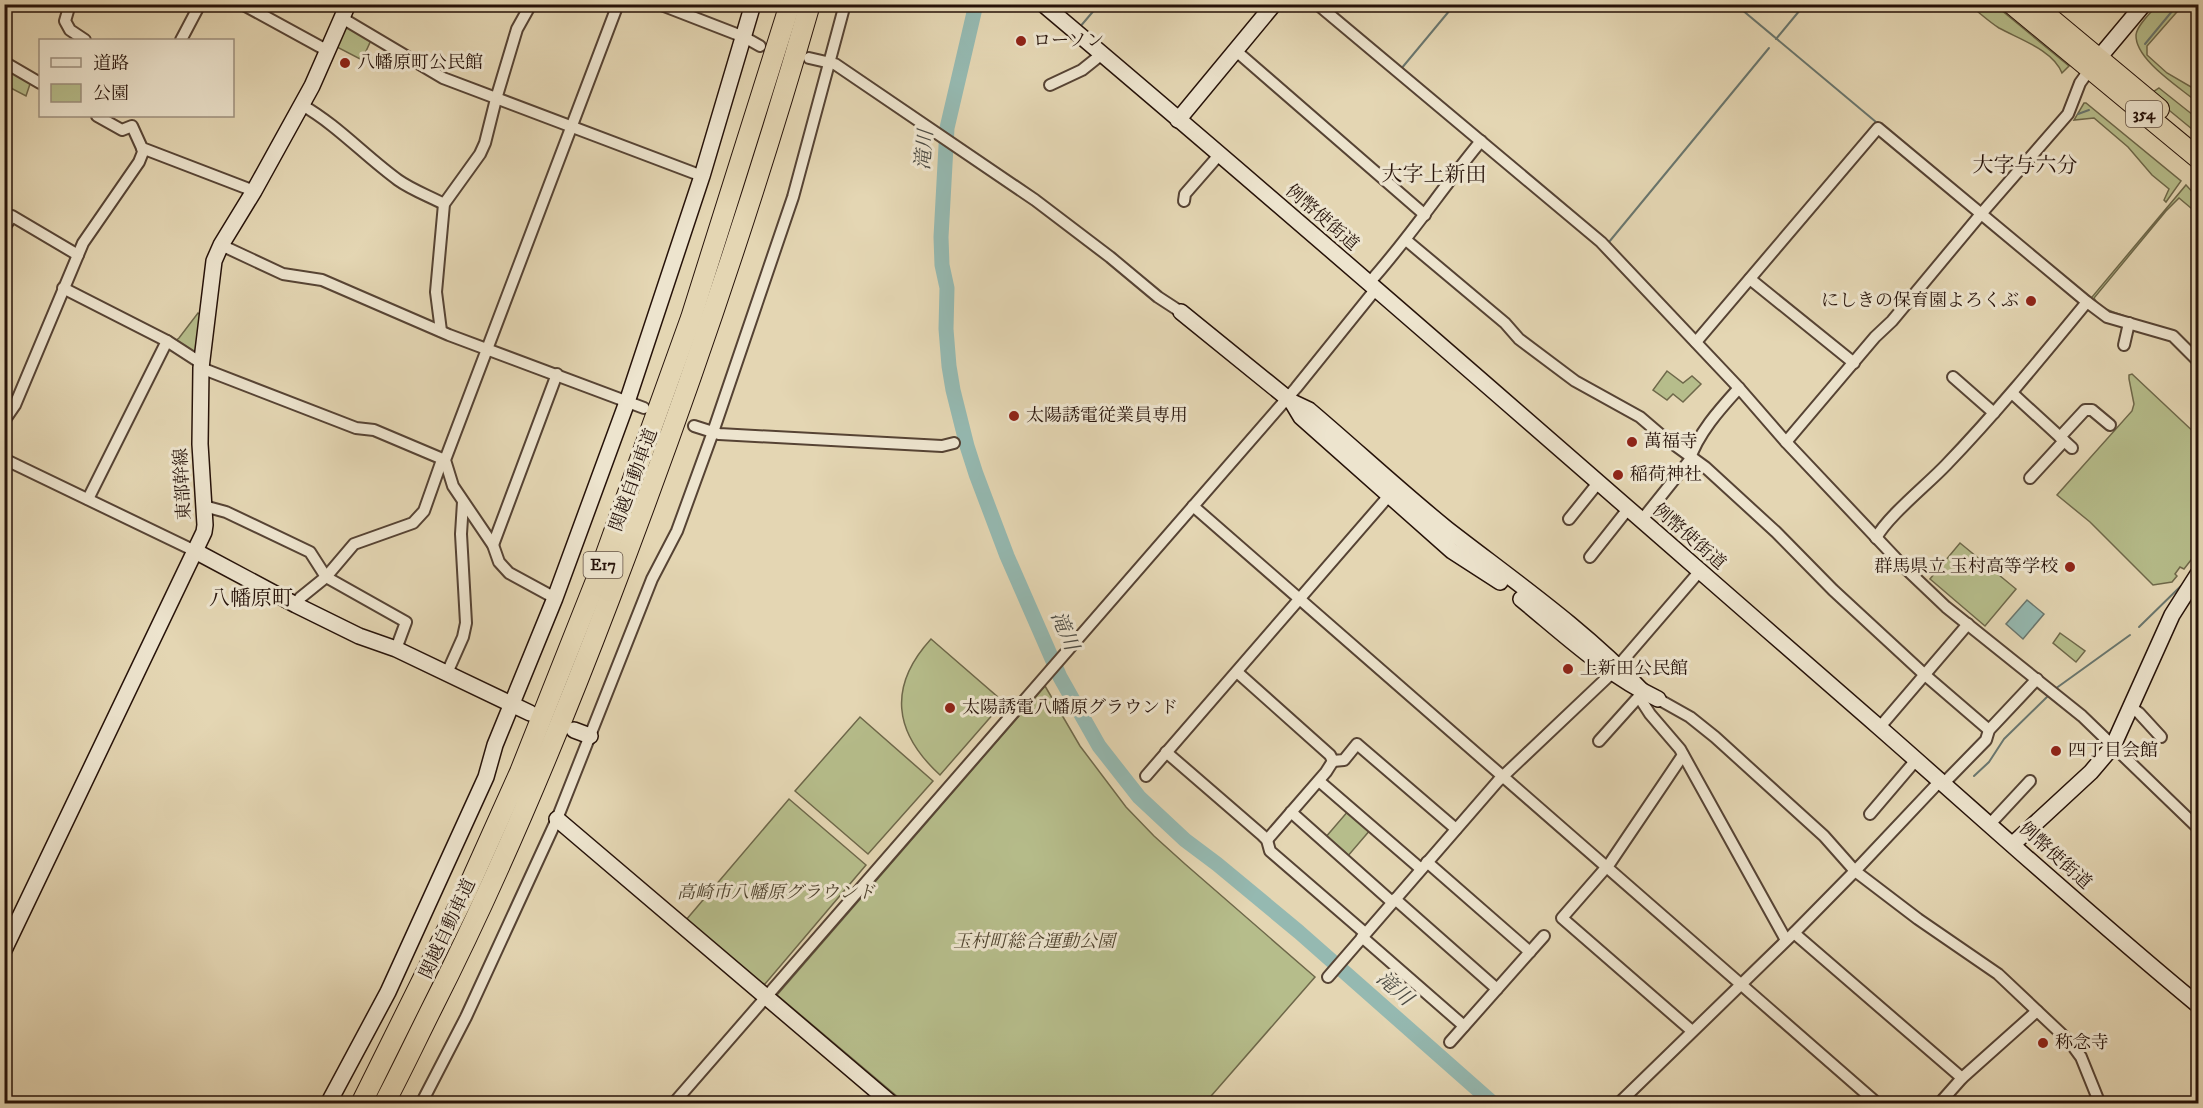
<svg xmlns="http://www.w3.org/2000/svg" width="2203" height="1108" font-family="'IM FELL DW Pica','Noto Serif JP',serif">
<rect width="100%" height="100%" fill="#e4d6b3"/>
<filter id="stains"><feTurbulence type="fractalNoise" baseFrequency=".00333" numOctaves="4"/><feColorMatrix values="0 0 0 0 .2 0 0 0 0 .09 0 0 0 0 .02 0 0 0 .5 -.17"/></filter>
<radialGradient id="worn" r=".72"><stop offset=".6" stop-color="#630" stop-opacity="0"/><stop offset="1" stop-color="#630" stop-opacity=".3"/></radialGradient>
<g fill="#b6bd8b" stroke="#6e684a" stroke-width="1.5">
<path d="M1969 5H1995L2069 66 2062 73C2053 50 2019 39 1999 28 1988 21 1979 12 1969 5Z"/>
<path d="M2157 5H2183L2147 46V55L2167 73 2198 91V103C2181 88 2135 60 2136 35 2137 25 2151 13 2157 5Z"/>
<path d="M347 25 372 38 362 60 335 46Z"/>
<path d="M4 66 31 81 26 96 5 85Z"/>
<path d="M2159 88 2198 119V134L2153 97V92Z"/>
<path d="M2084 103H2086L2181 181 2166 202 2164 200 2169 189 2152 175 2128 147 2094 118 2074 120Z"/>
<path d="M2186 185 2198 198V214L2179 198 2166 211 2094 298C2102 312 2119 312 2132 319L2109 313 2091 300 2092 297Z"/>
<path d="M198 313 201 315 196 357 174 342 179 338Z"/>
<path d="M1667 371 1683 383 1692 376 1701 384 1683 402 1673 394 1667 400 1653 390Z"/>
<path d="M2132 374 2198 436V551L2184 569 2180 567 2175 574 2177 576 2172 582 2153 585 2090 522 2057 495 2132 411 2134 404 2129 379V375Z"/>
<path d="M1960 543 2016 589 1985 626 1930 579Z"/>
<path d="M2060 633 2085 651 2076 662 2053 643Z"/>
<path d="M931 639 999 698 1001 705 940 775C893 732 888 686 931 639Z"/>
<path d="M1045 686 1080 746 1126 807 1154 836 1185 864 1315 977 1205 1103H905L777 995Z"/>
<path d="M860 717 933 781 868 854 795 791Z"/>
<path d="M789 799 866 865 765 984H760L686 920Z"/>
<path d="M1349 810 1371 829 1347 857 1325 838Z"/>
</g>
<path fill="#95b9b1" stroke="#69766e" stroke-width="1.5" d="M2027 600 2044 614 2023 639 2006 624Z"/>
<g fill="none" stroke-linecap="round" stroke-linejoin="round">
<g stroke="#69766e" stroke-width="2">
<path d="M1735 4 1876 122"/>
<path d="M1079 28 1096 8V4"/>
<path d="M1776 39 1805 4"/>
<path d="M2145 44 2178 4"/>
<path d="M1401 69 1455 4"/>
<path d="M2078 114 2089 110"/>
<path d="M1609 242 1769 48"/>
<path d="M2139 627 2184 583"/>
<path d="M2055 689 2130 635"/>
<path d="M1974 776 1989 762 2004 739 2049 695"/>
</g>
<path stroke="#95b9b1" stroke-width="15" d="M976 4 947 128 945 164 941 237 942 265 947 288 946 329 949 366 953 390 967 446 976 474 1007 556 1060 677 1099 746 1139 797 1185 840 1217 864 1299 932 1494 1104"/>
<defs>
<g id="street">
<path d="M70 4 65 21 70 30 85 40"/>
<path d="M242 4 328 51"/>
<path d="M659 4 744 37 760 46"/>
<path d="M1317 4 1601 242 1739 388 1786 442 1905 568 1946 607 2082 716 2198 828"/>
<path d="M342 18 443 78 702 176"/>
<path d="M181 40 200 4"/>
<path d="M1235 50 1425 215"/>
<path d="M809 58 835 64 1035 200 1110 257 1158 297 1181 312"/>
<path d="M4 62 40 83"/>
<path d="M1050 85 1082 70 1102 54"/>
<path d="M302 105C337 125 365 156 398 180 412 190 429 196 444 204"/>
<path d="M97 116 122 130 132 126 142 148 254 191"/>
<path d="M1184 201 1185 194 1219 155"/>
<path d="M4 228 12 216 78 255"/>
<path d="M1406 240 1505 323 1519 339 1575 381 1640 417 1661 435 1705 467 1776 532 1833 590 1925 675 1989 730"/>
<path d="M221 245 283 274 322 280 449 335 644 408"/>
<path d="M1750 279 1854 363"/>
<path d="M1368 284C1409 239 1442 188 1481 141"/>
<path d="M63 288 167 341 201 363"/>
<path d="M441 331 436 292 444 204 480 154 485 143 496 99 517 29 531 4"/>
<path d="M1696 342 1878 128 2087 302 2107 317 2173 336 2198 361"/>
<path d="M2124 345 2129 323"/>
<path d="M201 368 356 428 374 430 445 460"/>
<path d="M1953 377 1994 413"/>
<path d="M2012 393 2072 448"/>
<path d="M4 421 15 405 83 243 139 162 143 152 142 148"/>
<path d="M694 426 719 434 942 446 954 443"/>
<path d="M2060 437 2085 410H2092L2110 425"/>
<path d="M1786 442 1875 337 1892 321 1981 214 2068 114 2080 83 2090 69"/>
<path d="M4 459 195 551"/>
<path d="M2030 478 2064 441"/>
<path d="M88 499 167 341"/>
<path d="M204 506 226 512 310 552 326 577 406 622 396 649"/>
<path d="M1193 506 1878 1104"/>
<path d="M1569 519 1598 483"/>
<path d="M1641 521 1689 461C1698 433 1720 409 1739 388"/>
<path d="M1876 538C1888 516 1927 485 1946 465 1996 413 2041 358 2087 302"/>
<path d="M493 545 557 374"/>
<path d="M1590 557 1628 509"/>
<path d="M555 598 509 573 499 562 493 545 453 486 445 460 618 4"/>
<path d="M296 605 300 598 326 577 354 544 413 523 424 511 442 460"/>
<path d="M1237 672 1330 755 1333 761"/>
<path d="M447 673 463 637 466 623 461 534 463 502"/>
<path d="M1639 697 1650 714 1680 749 1786 940"/>
<path d="M1658 699 1690 717 1715 737 1824 836 1855 871 1918 919 1998 974 2070 1042 2081 1057 2100 1104"/>
<path d="M2132 708 2139 713 2161 737"/>
<path d="M1879 728 1968 624"/>
<path d="M1599 741 1643 692"/>
<path d="M1166 752 1262 835 1267 840 1270 851 1365 933"/>
<path d="M1683 755 1610 863 1562 918 1692 1031"/>
<path d="M1333 761 1344 760 1357 744 1456 829"/>
<path d="M1146 776 1393 491"/>
<path d="M1319 781 1421 869"/>
<path d="M1943 784 1986 740 1989 730 2037 679"/>
<path d="M1291 812 1392 902"/>
<path d="M1870 814 1916 760"/>
<path d="M1990 824 2030 781"/>
<path d="M1267 840 1326 772 1333 761"/>
<path d="M1427 862 1530 952"/>
<path d="M1395 899 1497 989"/>
<path d="M1794 933 1962 1078"/>
<path d="M1362 937 1464 1026"/>
<path d="M1328 977 1498 781 1612 673 1699 572"/>
<path d="M1450 1042 1544 936"/>
<path d="M421 1104 466 1017 557 819 652 579 677 531 713 432 793 197 845 4"/>
<path d="M673 1104 1296 388 1375 290"/>
<path d="M1618 1104 1794 933 1855 871 1940 781"/>
<path d="M1939 1104 1962 1078 2037 1011"/>
</g>
<g id="secondary">
<path d="M1043 4C1325 242 1602 486 1880 728 1986 821 2090 916 2198 1005"/>
<path d="M2092 66 2144 4"/>
<path d="M1178 120 1274 4"/>
<path d="M1181 312 1292 402 1309 410C1355 449 1400 491 1447 529 1514 581 1585 630 1643 692"/>
<path d="M1292 402 1301 417 1452 551 1500 582"/>
<path d="M195 551 296 605 359 636 396 649 530 713"/>
<path d="M1521 599C1565 635 1606 674 1658 699"/>
<path d="M574 730 590 736"/>
<path d="M557 819 892 1104"/>
<path d="M2013 844 2091 772 2113 746 2172 615 2198 574"/>
<path d="M4 950 204 532 205 525 200 444 201 368 214 261 221 245 254 191 312 86 348 4"/>
<path d="M328 1104 388 992 486 777 495 745 555 598 627 402 702 176 753 4"/>
</g>
<g id="highway">
<path d="M2012 4 2198 158"/>
<path d="M2033 4 2159 109"/>
<path d="M361 1104 467 890 520 772 601 568 691 318 790 4"/>
<path d="M384 1104C401 1072 416 1040 432 1008 499 876 556 739 609 600 684 404 752 206 810 4"/>
</g>
</defs>
<use href="#street" stroke="#564334" stroke-width="14"/>
<use href="#secondary" stroke="#261209" stroke-width="18"/>
<use href="#highway" stroke="#261209" stroke-width="22"/>
<use href="#street" stroke="#ede4ce" stroke-width="10"/>
<use href="#secondary" stroke="#ede4ce" stroke-width="15"/>
<use href="#highway" stroke="#e4d6b3" stroke-width="20"/>
</g>
<g fill="#8f2418" stroke="#ede4ce" stroke-width="2">
<circle cx="1021" cy="41" r="6"/>
<circle cx="345" cy="63" r="6"/>
<circle cx="2031" cy="301" r="6"/>
<circle cx="1014" cy="416" r="6"/>
<circle cx="1632" cy="442" r="6"/>
<circle cx="1618" cy="475" r="6"/>
<circle cx="2070" cy="567" r="6"/>
<circle cx="1568" cy="669" r="6"/>
<circle cx="950" cy="708" r="6"/>
<circle cx="2056" cy="751" r="6"/>
<circle cx="2043" cy="1043" r="6"/>
</g>
<g text-anchor="middle" dominant-baseline="central" stroke-width="6" stroke-linejoin="round" paint-order="stroke">
<g fill="#ede4ce" stroke="#625144" stroke-width="1.5">
<rect x="2126" y="101" width="36" height="26" rx="4.5"/>
<rect x="583.5" y="552" width="39" height="26" rx="4.5"/>
</g>
<g font-size="16" font-weight="bold" fill="#261209">
<text x="2144" y="114">354</text>
<text x="603" y="565">E17</text>
</g>
<g font-size="18" fill="#261209" stroke="#ede4ce" text-anchor="start">
<text x="1033" y="41">ローソン</text>
<text x="357" y="63">八幡原町公民館</text>
<text x="2019" y="301" text-anchor="end">にしきの保育園よろくぶ</text>
<text x="1026" y="416">太陽誘電従業員専用</text>
<text x="1644" y="442">萬福寺</text>
<text x="1630" y="475">稲荷神社</text>
<text x="2058" y="567" text-anchor="end">群馬県立 玉村高等学校</text>
<text x="1580" y="669">上新田公民館</text>
<text x="962" y="708">太陽誘電八幡原グラウンド</text>
<text x="2068" y="751">四丁目会館</text>
<text x="2055" y="1043">称念寺</text>
</g>
<g font-size="18" fill="#261209" stroke="#ede4ce">
<text transform="translate(1322 218) rotate(41)">例幣使街道</text>
<text transform="translate(634 480) rotate(-70)">関越自動車道</text>
<text transform="translate(183 484) rotate(-93)">東部幹線</text>
<text transform="translate(1689 537) rotate(41)">例幣使街道</text>
<text transform="translate(2055 856) rotate(42)">例幣使街道</text>
<text transform="translate(448 929) rotate(-65)">関越自動車道</text>
</g>
<g font-size="18" font-style="italic" fill="#514530" stroke="#ede4ce">
<text x="776" y="893">高崎市八幡原グラウンド</text>
<text x="1034" y="942">玉村町総合運動公園</text>
</g>
<g font-size="20" font-style="italic" fill="#4d4c44" stroke="#ede4ce">
<text transform="translate(925 150) rotate(-85)">滝川</text>
<text transform="translate(1064 631) rotate(67)">滝川</text>
<text transform="translate(1394 989) rotate(41)">滝川</text>
</g>
<g font-size="21" fill="#261209" stroke="#ede4ce">
<text x="2025" y="166">大字与六分</text>
<text x="1434" y="175">大字上新田</text>
<text x="251" y="599">八幡原町</text>
</g>
</g>
<rect width="2203" height="1108" fill="none" stroke="#e4d6b3" stroke-width="24"/>
<rect x="6" y="6" width="2191" height="1096" fill="none" stroke="#261209" stroke-width="3"/>
<rect x="12" y="12" width="2179" height="1084" fill="none" stroke="#261209" stroke-width="1.5"/>
<rect x="39" y="39" width="195" height="78" fill="#ede4ce" stroke="#9d907f" stroke-width="1.5"/>
<rect x="51" y="58" width="30" height="9" fill="#ede4ce" stroke="#9d907f" stroke-width="1.5"/>
<text x="93" y="69" font-size="18" fill="#261209">道路</text>
<rect x="51" y="84" width="30" height="18" fill="#b6bd8b" stroke="#9d907f" stroke-width="1.5"/>
<text x="93" y="99" font-size="18" fill="#261209">公園</text>
<rect width="100%" height="100%" filter="url(#stains)"/>
<rect width="100%" height="100%" fill="url(#worn)"/>
</svg>
